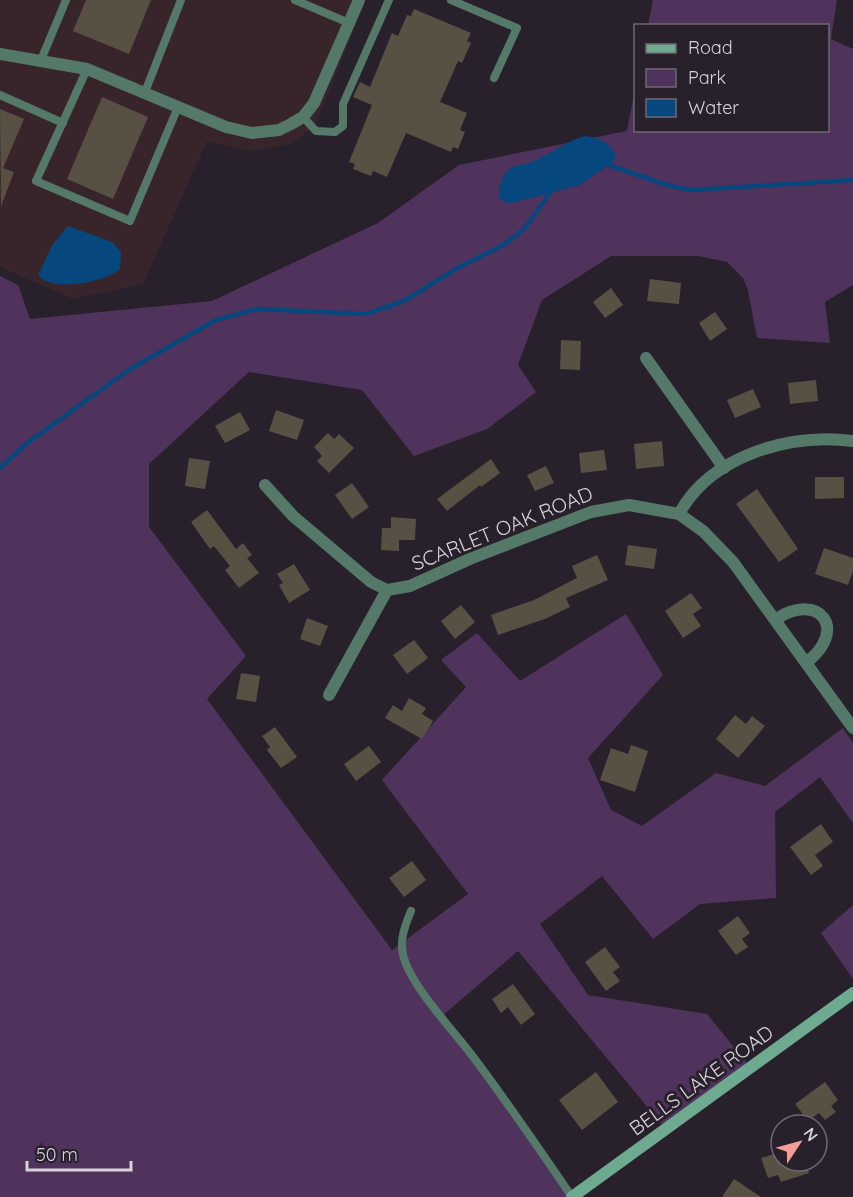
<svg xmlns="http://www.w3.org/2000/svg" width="853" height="1197" font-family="Quicksand,sans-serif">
<rect width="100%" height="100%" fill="#28212c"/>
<path fill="#38252b" d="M0 0H366L315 126 292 143 268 149 248 151 207 141 143 284 73 299 0 267Z"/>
<g fill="#4f335c">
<path d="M653 0H837L831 39 853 49V285L825 302 830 343 757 338 748 290 743 278 727 262 699 256H611L542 300 518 365 536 392 487 429 414 456 362 390 249 372 149 464V527L246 656 207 699 392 950 468 894 382 780 466 687 441 660 477 633 520 681 626 614 663 675 588 758 611 810 642 826 716 773 765 786 843 728 853 743V823L820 777 775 812 776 898 700 904 653 939 602 876 540 924 588 995 707 1014 747 1063 664 1127 518 951 441 1017 570 1197H0V276L18 285 30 319 212 301 378 223 459 165 627 131 635 89 636 130H828V26L648 25Z"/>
<path d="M853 905V979L821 933Z"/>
</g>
<g fill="#06477e">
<path d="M585 136C598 137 611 143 616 156L613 162 580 185 516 202 507 203 499 198C498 189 501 178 507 171 514 164 525 165 534 161 552 153 566 141 585 136Z"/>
<path d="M68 226 112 242 121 252 120 269C106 282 51 293 38 275L53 244Z"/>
</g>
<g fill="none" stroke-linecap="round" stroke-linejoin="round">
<g stroke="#06477e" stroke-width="4.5">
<path d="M602 164C634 171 661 187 694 190L853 180"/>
<path d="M0 468 26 444 130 369 216 320 257 309 366 314 404 301 461 266 505 244 525 228 552 190"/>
</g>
</g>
<g fill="#595044">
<path d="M86 0H151L129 54 73 31Z"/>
<path d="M414 9 471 33 467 41 471 43 462 63 458 61 440 102 467 113 460 130 465 132 458 149 453 147 451 152 406 133 387 177 373 171 371 176 353 169 355 164 349 162 372 105 353 97 360 82 370 87 392 33 398 36 407 15 411 16Z"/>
<path d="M102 97 148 117 113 199 67 179Z"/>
<path d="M0 109 24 119 3 168 14 172 1 206Z"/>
<path d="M650 279 681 283 679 304 647 301Z"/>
<path d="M611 288 623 305 605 318 593 302Z"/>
<path d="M715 312 727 329 710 341 699 323Z"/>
<path d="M561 340 581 341 580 370 560 369Z"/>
<path d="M816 380 818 401 790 404 788 383Z"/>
<path d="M753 389 761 407 735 418 727 400Z"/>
<path d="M276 410 304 420 297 440 269 431Z"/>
<path d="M240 412 250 430 225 443 215 426Z"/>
<path d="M328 433 334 439 339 434 354 448 329 473 317 461 322 456 314 447Z"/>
<path d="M662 441 664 466 636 469 634 444Z"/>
<path d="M604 450 607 470 581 473 579 453Z"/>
<path d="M189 458 210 461 205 489 185 486Z"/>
<path d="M491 459 500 473 481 487 480 485 447 511 437 499Z"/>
<path d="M546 466 554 483 535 491 527 475Z"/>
<path d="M815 477H844V498L815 499Z"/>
<path d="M352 483 369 507 352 519 335 495Z"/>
<path d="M757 489 798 549 779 562 736 504Z"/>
<path d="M207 510 236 549 243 543 252 555 247 558 259 573 239 588 225 570 230 566 214 546 210 549 191 522Z"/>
<path d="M391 517 416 519 415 540H399V551L381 550 382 528H391Z"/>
<path d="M628 545 657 549 654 569 625 565Z"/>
<path d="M824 548 853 558V571L848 585 815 574Z"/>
<path d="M597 555 608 580 566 598 570 607 545 619 498 635 491 615 534 600 577 578 572 566Z"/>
<path d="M294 564 310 590 289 603 279 585 283 583 277 574Z"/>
<path d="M691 593 702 608 693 614 701 626 683 638 665 611Z"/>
<path d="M461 605 475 622 455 639 441 621Z"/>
<path d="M307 618 328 626 320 646 300 639Z"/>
<path d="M414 640 428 658 407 674 393 655Z"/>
<path d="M241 673 260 676 256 702 236 699Z"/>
<path d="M409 698 426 708 422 714 433 721 422 739 385 718 393 705 402 711Z"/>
<path d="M735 715 746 724 752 716 765 726 738 758 716 739Z"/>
<path d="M275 727 297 757 281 768 267 750 270 747 262 736Z"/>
<path d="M631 745 648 751 635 792 600 780 611 748 628 754Z"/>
<path d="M369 746 381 762 356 781 344 764Z"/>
<path d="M821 824 833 842 815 855 823 866 811 875 790 847Z"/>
<path d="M412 861 426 880 404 897 389 878Z"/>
<path d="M738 916 750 933 742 939 748 947 736 955 718 931Z"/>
<path d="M605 947 620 967 613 972 620 981 606 991 585 962Z"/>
<path d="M513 984 535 1014 521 1025 508 1007 501 1013 492 999Z"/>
<path d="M596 1072 618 1102 582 1130 559 1100Z"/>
<path d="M825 1082 838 1100 831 1106 836 1112 825 1120 819 1113 808 1121 795 1104Z"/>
<path d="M781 1152V1161H805L809 1173 781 1182 778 1175 768 1178 761 1158Z"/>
<path d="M734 1179 761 1197H722Z"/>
</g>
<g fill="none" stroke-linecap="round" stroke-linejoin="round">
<g stroke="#547969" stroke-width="8">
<path d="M295 0 349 23"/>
<path d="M451 0 517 28 494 78"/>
<path d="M41 60 66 0"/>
<path d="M87 69 36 181 130 221 178 107"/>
<path d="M145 92 181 0"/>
<path d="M0 95 63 123"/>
<path d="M303 117 316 131 335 132 343 126V104L389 0"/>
<path d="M411 911C403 930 398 945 406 964 418 994 454 1031 474 1058 508 1103 540 1150 572 1197"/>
</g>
<g stroke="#547969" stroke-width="12">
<path d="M0 54 87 69 226 127 252 133 279 130 291 124 303 117 314 103 359 0"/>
<path d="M646 358 724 468"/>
<path d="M265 485 293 516 371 582 387 590 410 586 472 558 591 512 629 505 679 514 703 531 733 562 853 728"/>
<path d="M679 514C711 455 790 433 853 441"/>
<path d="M776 619C819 591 849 629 807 662"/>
<path d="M329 695 387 590"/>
</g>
<path stroke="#6daa90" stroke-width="12" d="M572 1197 853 993"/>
</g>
<g text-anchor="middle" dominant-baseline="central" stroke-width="6" stroke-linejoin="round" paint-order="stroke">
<g font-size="20" fill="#d8d3da" stroke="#28212c">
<text transform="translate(502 528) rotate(-22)">SCARLET OAK ROAD</text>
<text transform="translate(701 1080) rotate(-36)">BELLS LAKE ROAD</text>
</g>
</g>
<rect x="634" y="24" width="195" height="108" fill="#28212c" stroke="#6e6872" stroke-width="1.5"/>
<rect x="646" y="44" width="30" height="9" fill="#6daa90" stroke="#6e6872" stroke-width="1.5"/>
<text x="688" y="54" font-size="18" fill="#d8d3da">Road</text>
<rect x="646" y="69" width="30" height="18" fill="#4f335c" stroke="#6e6872" stroke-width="1.5"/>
<text x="688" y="84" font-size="18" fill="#d8d3da">Park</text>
<rect x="646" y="99" width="30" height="18" fill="#06477e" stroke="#6e6872" stroke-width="1.5"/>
<text x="688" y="114" font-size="18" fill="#d8d3da">Water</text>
<g transform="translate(799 1143) rotate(54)"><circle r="28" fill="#28212c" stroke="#6e6872" stroke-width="1.5"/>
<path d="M0-4.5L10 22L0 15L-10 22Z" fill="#f59c95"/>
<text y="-9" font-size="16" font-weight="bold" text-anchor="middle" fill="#d8d3da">N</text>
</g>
<path d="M27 1161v9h104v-9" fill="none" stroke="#d8d3da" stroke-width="3"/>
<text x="36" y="1161" font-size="18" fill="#d8d3da" stroke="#28212c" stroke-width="4.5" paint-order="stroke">50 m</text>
</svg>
